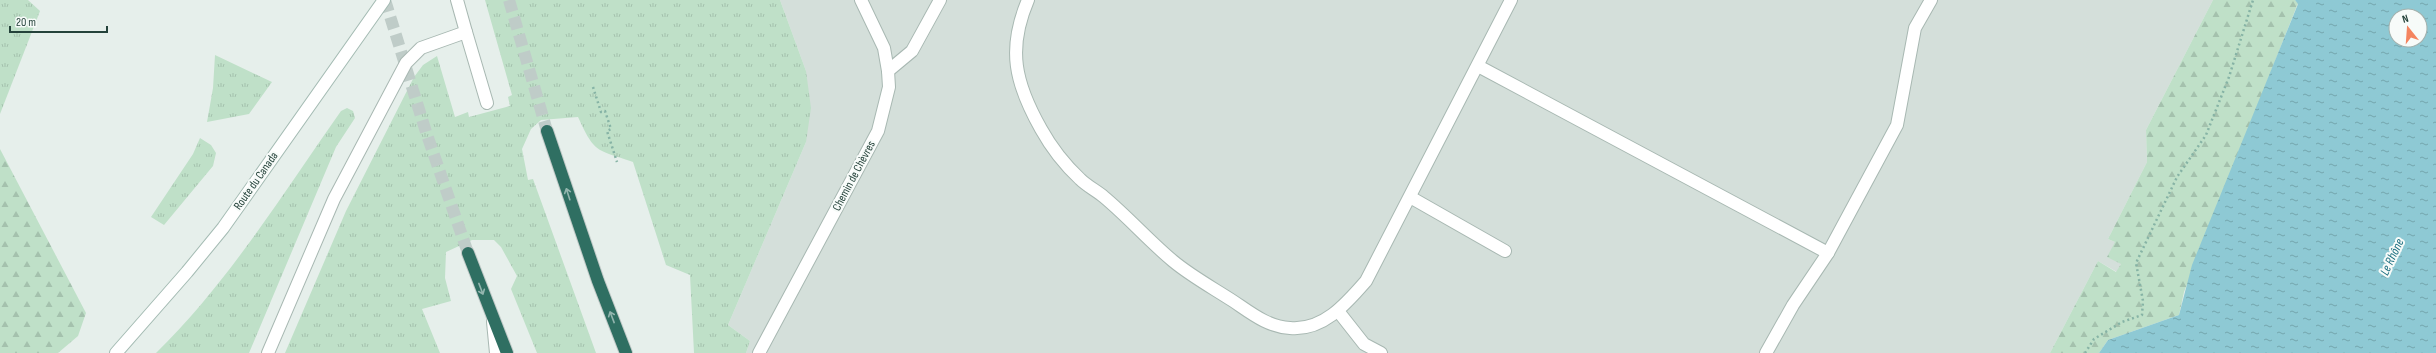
<svg xmlns="http://www.w3.org/2000/svg" width="2436" height="353" font-family="'Sofia Sans Condensed',sans-serif">
<defs>
<pattern id="grass-tufts" width="24" height="20" patternUnits="userSpaceOnUse"><rect width="24" height="20" fill="#bfe0c8"/><path d="M3 7l-1-3M5 7V3M7 7l1-3M15 17l-1-3M17 17v-4M19 17l1-3" fill="none" stroke="#a4c1ad"/></pattern>
<pattern id="forest-firs" width="22" height="20" patternUnits="userSpaceOnUse"><rect width="22" height="20" fill="#bfe0c8"/><path d="M5 1l3.5 6h-7zM16 11l3.5 6h-7z" fill="#a4c1ad"/></pattern>
<pattern id="water-ripples" width="26" height="14" patternUnits="userSpaceOnUse"><rect width="26" height="14" fill="#8ec9d4"/><path d="M2 4q2-2 4 0t4 0M15 11q2-2 4 0t4 0" fill="none" stroke="#74a5ad"/></pattern>
</defs>
<rect width="100%" height="100%" fill="#e6efeb"/>
<path fill="#d4dfda" d="M780 0H2213L2146 130 2147 162 2108 239 2115 242 2121 264 2117 272 2098 261 2050 353H746L750 341 728 325 806 142V71Z"/>
<g fill="url(#grass-tufts)">
<path d="M0 0H28L40 11 0 114Z"/>
<path d="M485 0H780L806 71 811 108 806 142 728 325 750 341 746 353H694L690 275 666 265 633 162C596 149 595 154 578 117L541 120 531 129 522 149 528 180 533 179 596 353H537L511 289 517 276 501 247 494 240H472L446 252 445 278 451 301 422 309 440 353H285L346 211 414 77 423 65 437 56 455 117 468 112 469 117 510 106 508 97 512 95Z"/>
<path d="M215 55 272 82 249 114 207 122 213 88Z"/>
<path d="M347 108 353 111 355 118 336 147 249 353H156C228 283 283 193 341 111Z"/>
<path d="M200 138 211 145 216 153 213 166 164 225 151 217 193 154Z"/>
</g>
<g fill="url(#forest-firs)">
<path d="M2213 0H2295L2298 3 2184 292 2179 315 2108 340 2099 353H2050L2098 261 2116 272 2121 264 2107 257 2115 242 2108 239 2147 162 2146 130Z"/>
<path d="M0 149 86 313 78 336 58 353H0Z"/>
</g>
<path fill="url(#water-ripples)" fill-rule="evenodd" d="M2295 0H2436V353H2099L2108 340 2179 315 2192 265 2298 4ZM2396 16H2420V40H2396Z"/>
<g fill="none" stroke-linecap="round" stroke-linejoin="round">
<g stroke="#bfccc8" stroke-width="12" stroke-dasharray="12 6" stroke-linecap="butt">
<path d="M385 0 426 132 468 253"/>
<path d="M509 0 547 131"/>
</g>
<defs>
<g id="lane">
<path d="M1028 0C1007 49 1015 83 1041 129 1051 147 1065 165 1080 179 1087 186 1097 191 1104 197 1128 217 1149 241 1173 261 1191 276 1213 288 1233 301 1251 313 1268 327 1290 328 1323 331 1346 304 1366 281L1511 0"/>
<path d="M466 32 487 103"/>
<path d="M1478 66 1828 253"/>
<path d="M1410 197 1505 251"/>
<path d="M1338 311 1364 344 1381 353"/>
<path d="M493 322 496 353"/>
<path d="M1766 353 1793 305 1828 253 1897 125 1915 28 1931 0"/>
</g>
<g id="street">
<path d="M888 71 912 51 940 0"/>
<path d="M268 353 334 199 406 63 421 48 466 32 457 0"/>
<path d="M759 353 878 131 889 87 888 71 884 48 861 0"/>
</g>
<path id="secondary" d="M116 353 187 272 223 228 384 0"/>
<g id="highway">
<path d="M547 131 598 281 626 353"/>
<path d="M468 253 507 353"/>
</g>
</defs>
<use href="#lane" stroke="#a8b8b2" stroke-width="14"/>
<use href="#street" stroke="#a8b8b2" stroke-width="14"/>
<use href="#secondary" stroke="#a4bbb3" stroke-width="14"/>
<use href="#highway" stroke="#c2cac8" stroke-width="14"/>
<g stroke="#86b3a5" stroke-width="2.5" stroke-dasharray="2 3" stroke-linecap="butt">
<path d="M593 87 601 112 605 111 611 129 607 131 617 162"/>
<path d="M2085 353 2094 339 2122 322 2142 315 2143 301 2136 263 2177 177 2206 135 2229 77 2253 0"/>
</g>
<use href="#lane" stroke="#fff" stroke-width="12"/>
<use href="#street" stroke="#fff" stroke-width="12"/>
<use href="#secondary" stroke="#fff" stroke-width="12"/>
<use href="#highway" stroke="#2f6f62" stroke-width="12"/>
</g>
<defs><path id="oneway-shaft" d="M-6 0H5M1.5-3L5.5 0L1.5 3" fill="none" stroke-width="1.6" stroke-linecap="round" stroke-linejoin="round"/></defs>
<g stroke="#93b5ae">
<use href="#oneway-shaft" transform="translate(568 194) rotate(-108)"/>
<use href="#oneway-shaft" transform="translate(481 289) rotate(69)"/>
<use href="#oneway-shaft" transform="translate(612 317) rotate(-111)"/>
</g>
<g text-anchor="middle" dominant-baseline="central" stroke-width="4" stroke-linejoin="round" paint-order="stroke">
<g font-size="12" fill="#24423a" stroke="#f7fbf9">
<text transform="translate(854 176) rotate(-62)">Chemin de Chèvres</text>
<text transform="translate(256 181) rotate(-55)">Route du Canada</text>
</g>
<g font-size="13" font-style="italic" fill="#1c6f80" stroke="#f7fbf9">
<text transform="translate(2392 257) rotate(-65)">Le Rhône</text>
</g>
</g>
<g transform="translate(2408 28) rotate(343)"><circle r="19" fill="#f7fbf9" stroke="#a3b1ad"/>
<path d="M0-3L7 15L0 10L-7 15Z" fill="#f4845f"/>
<text y="-6" font-size="11" font-weight="bold" text-anchor="middle" fill="#24423a">N</text>
</g>
<path d="M10 26v6h97v-6" fill="none" stroke="#24423a" stroke-width="2"/>
<text x="16" y="26" font-size="12" fill="#24423a" stroke="#f7fbf9" stroke-width="3" paint-order="stroke">20 m</text>
</svg>
